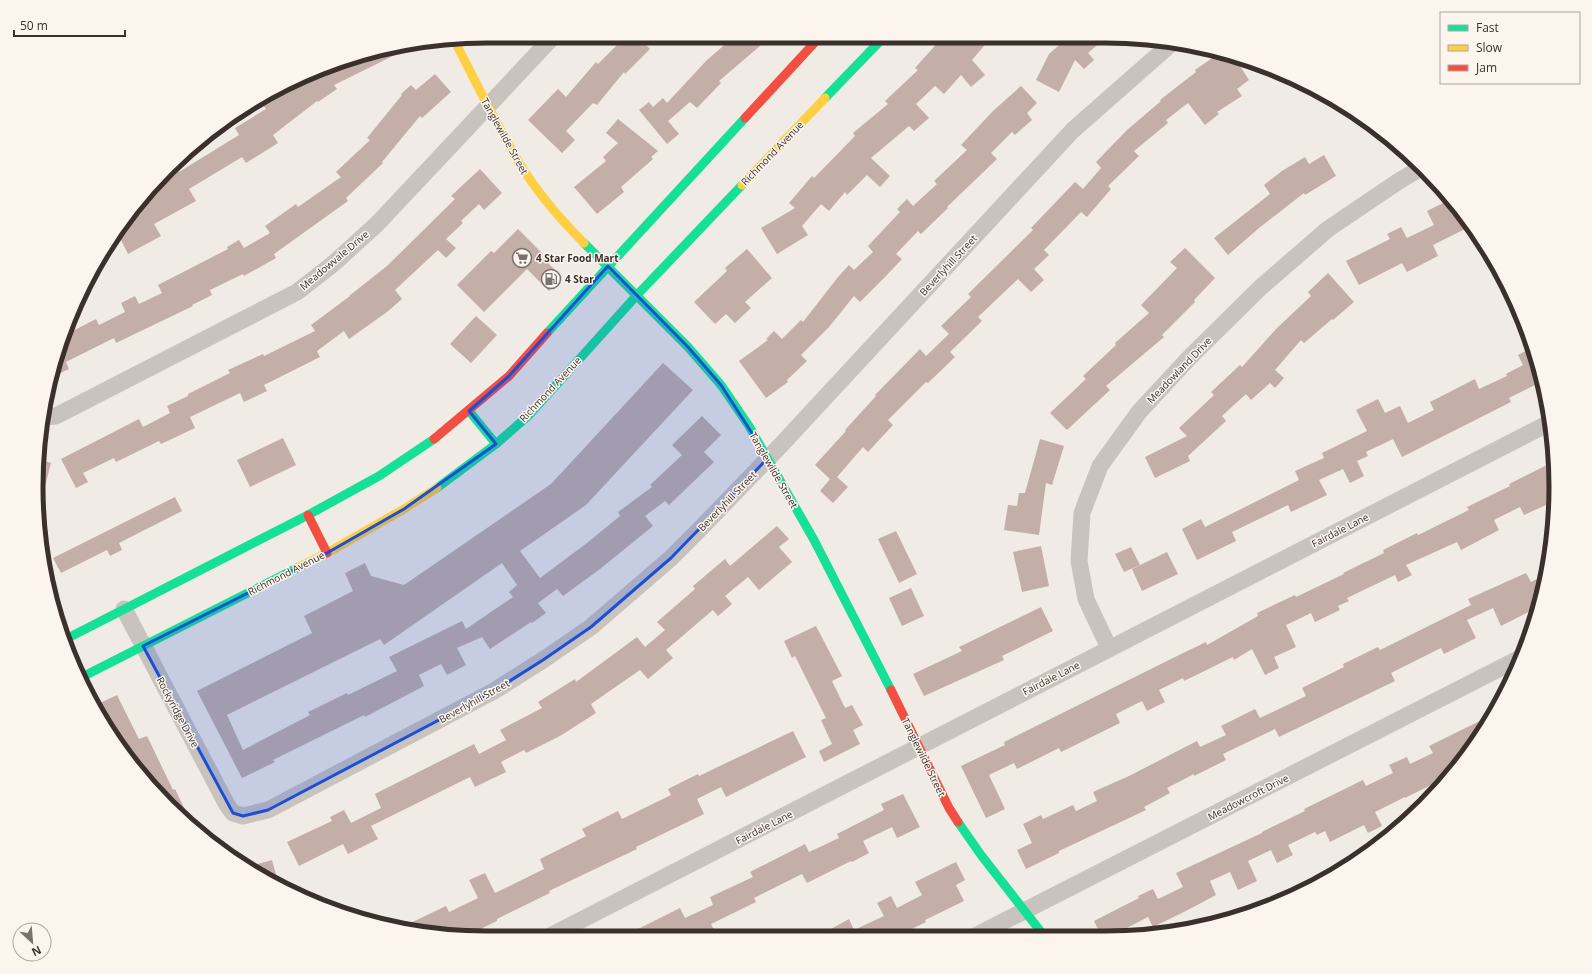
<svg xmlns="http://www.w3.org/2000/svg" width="1592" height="974" font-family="'Open Sans',sans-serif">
<rect width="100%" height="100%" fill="#f0ebe5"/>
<g fill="#c3afa7" fill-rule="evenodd">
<path d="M622 40H641L650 49 625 74 624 72 597 105 593 103 566 131 575 140 562 153 528 120 558 89 566 97 596 62 598 64Z"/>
<path d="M730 40H767L719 81 721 83 697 108 690 102 668 121 679 134 667 144 639 110 649 102 653 107 663 98 667 103 706 61Z"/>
<path d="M940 40H989L972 60 985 75 971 87 961 75 944 94 935 86 916 104 929 118 914 131 909 126 871 158 890 176 880 187 867 175 847 195 845 192 829 211 821 204 802 226 808 235 777 254 761 228 795 208 789 203 812 176 814 178 855 136 853 133 888 104 885 101 918 70 915 68Z"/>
<path d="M1065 40H1103L1088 53 1094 60 1084 69 1075 60 1059 92 1036 80 1049 54Z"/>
<path d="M401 46 403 51 334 85 337 89 318 102 317 101 273 135 278 143 246 163 242 157 189 189 196 201 154 224 161 236 128 254 117 232 129 213 161 181 179 171V172L239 135 235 128 266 109 263 105 297 79 342 60Z"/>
<path d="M1218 54 1248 63 1240 66 1249 80 1237 89 1242 96 1217 112 1219 114 1205 125 1188 103 1166 120 1168 123 1134 151 1139 156 1108 186 1111 189 1087 217 1081 212 1044 250 1049 255 1034 269 1044 280 1031 292 1018 279 978 317 982 321 950 352 955 357 928 383 926 382 888 420 893 425 868 452 863 447 837 477 848 487 833 503 820 491 830 479 815 465 846 431 845 430 876 396 875 395 920 349 926 356 949 334 941 326 971 297 968 294 1033 230 1031 228 1075 182 1083 189 1101 168 1096 162 1127 130 1161 101 1160 100 1196 72 1195 70Z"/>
<path d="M435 74 451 92 422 118 420 116 382 162 383 163 346 198 348 201 274 254 276 258 244 276 243 274 210 290 212 295 192 305 193 306 116 343 114 338 66 362 69 369 50 378 63 336 96 319 99 325 125 312 121 303 135 296 139 304 162 293 158 285 228 249 227 247 239 240 244 248 270 233 265 226 296 204 298 207 341 177 336 172 370 140 367 138 402 95 401 94 411 85 416 90Z"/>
<path d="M1021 86 1037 103 1027 113 1032 120 1015 135 1012 132 991 153 997 159 947 207 948 208 921 234 918 231 896 254 902 259 885 277 860 302 854 296 829 327 801 355 807 361 787 380 788 382 766 398 739 361 768 340 766 339 774 331 782 339 801 320 803 322 838 277 849 265 854 270 873 252 868 246 900 212 897 209 907 199 913 206 937 184 934 181 967 150 961 145 993 111Z"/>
<path d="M618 119 658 151 651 157 653 159 621 187 624 192 597 214 574 187 606 161 603 157 618 143 606 133Z"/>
<path d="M1324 155 1336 176 1305 195 1304 193 1259 228 1228 255 1214 238 1270 194 1264 185 1282 171 1305 157 1309 164Z"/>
<path d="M480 169 502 193 484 210 479 204 461 221 463 223 446 239 456 248 446 258 438 250 395 290 402 299 387 312 349 339 344 331 317 351 320 357 264 385 267 391 244 402 240 393 190 417 195 428 161 444 159 441 116 462 114 458 83 473 88 482 76 488 61 459 139 419 143 427 170 413 167 406 188 396V394L230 373 228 370 263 354 264 356 315 331 311 325 350 296H349L387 266 455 199 451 196Z"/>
<path d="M1451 199 1469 227 1433 245 1438 256 1407 272 1402 263 1359 285 1346 261 1390 239 1387 234 1401 227 1407 238 1434 225 1427 211Z"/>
<path d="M518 229 543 254 541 256 562 277 549 291 527 269 484 312 457 285 491 251 494 253Z"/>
<path d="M1185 248 1215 278 1194 300 1195 302 1162 335 1164 337 1106 386 1110 390 1067 430 1050 413 1086 379 1083 376 1116 345 1115 343 1149 313 1141 305 1177 268 1170 262Z"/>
<path d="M747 249 772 278 745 302 751 308 735 323 726 314 715 324 694 302 727 271 725 268Z"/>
<path d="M1328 273 1354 302 1333 320 1332 319 1304 343 1301 340 1275 370 1284 378 1275 388 1270 383 1251 400 1246 394 1222 416 1226 421 1188 456 1190 461 1155 478 1145 457 1187 436 1179 428 1214 395 1211 392 1240 365 1242 367 1276 329 1311 296 1308 292Z"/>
<path d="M476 316 497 335 471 363 450 344Z"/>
<path d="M1533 347 1541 382 1509 398 1511 402 1402 457 1393 439 1366 452 1368 456 1357 461 1364 476 1350 483 1343 469 1319 480 1327 495 1291 512 1288 505 1232 532 1236 541 1197 560 1182 529 1201 519 1205 527 1299 480 1295 471 1324 458 1322 453 1367 431 1356 410 1378 399 1385 413 1400 406 1408 423 1434 410 1430 402 1475 379 1479 389 1507 376 1506 374 1523 365 1518 355Z"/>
<path d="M663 363 693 390 586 505 520 551 540 578 587 543 620 516 618 512 652 487 650 485 682 455 672 445 702 416 721 435 704 452 714 462 669 505 665 501 645 516 653 526 600 569 563 596 557 589 538 603 546 613 532 623 531 622 490 649 482 637 457 648 466 665 447 675 441 664 419 675 424 686 365 717 364 715 273 760 275 762 242 778 197 691 312 633 304 616 353 591 345 573 365 563 371 576 404 585 551 484ZM502 563 517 585 509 592 513 597 466 629 462 621 389 657 397 671 348 695 347 693 308 712 310 715 243 750 227 715 380 639 384 645Z"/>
<path d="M283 438 296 465 250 487 237 460Z"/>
<path d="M1040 439 1064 446 1052 485 1046 483 1039 535 1004 530 1008 505 1017 506 1019 493H1025Z"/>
<path d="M39 459 51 463 41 502 37 501 36 487Z"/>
<path d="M1553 462 1555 501 1524 515 1520 507 1494 520 1499 530 1461 550 1457 542 1406 565 1412 575 1398 582 1395 575 1347 598 1349 601 1338 606 1340 610 1315 622 1311 613 1286 625 1296 647 1274 657 1279 668 1265 675 1252 649 1234 660 1233 657 1184 681 1183 678 1159 690 1165 702 1147 711 1142 701 1116 714 1120 723 1061 752 1059 748 1017 769 1014 763 989 775 1005 809 986 818 961 766 1005 745 1004 742 1173 658 1206 642 1207 645 1258 616 1257 613 1295 595 1296 597 1344 574 1343 573 1384 553 1383 550 1417 533 1418 535 1469 510 1467 507 1510 486 1509 484Z"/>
<path d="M175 497 182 511 119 543 122 550 110 556 107 550 61 573 53 558Z"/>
<path d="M777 526 789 539 779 547 792 562 759 590 748 577 725 596 732 604 718 616 713 610 666 650 673 658 648 679 640 670 591 704 596 713 560 736 526 753 524 750 501 762 506 772 475 787 470 777 371 826 378 839 348 854 343 844 299 866 287 842 332 821 330 817 344 810 351 823 381 808 375 794 474 744 479 754 506 740 500 730 542 708 538 702 575 679 576 682 637 637 645 647 665 630 657 622 695 589 693 586 725 559 730 566Z"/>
<path d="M896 531 917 574 899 583 878 539Z"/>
<path d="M1041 546 1049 586 1022 592 1013 552Z"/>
<path d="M1131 547 1140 565 1124 572 1115 554Z"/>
<path d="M1167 552 1178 574 1142 591 1132 569Z"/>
<path d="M1526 573 1531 582 1545 575 1540 606 1501 626 1493 608 1467 620 1476 638 1444 654 1441 648 1391 673 1395 681 1279 737 1275 729 1223 754 1226 760 1194 776V774L1167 788 1170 793 1144 807 1146 810 1059 851V853L1026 869 1017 850 1032 843 1023 824 1041 815 1043 819 1073 805 1076 811 1097 801 1093 792 1129 776 1197 741 1200 747 1226 735 1221 726 1255 709 1260 718 1306 696 1302 688 1344 667 1343 664 1378 647 1380 650 1471 605 1468 599Z"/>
<path d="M911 588 924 616 902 626 889 598Z"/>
<path d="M1041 607 1053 631 1002 656 1004 660 924 696 913 674 962 651 959 647Z"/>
<path d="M816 626 842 676 832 681 845 708 852 705 863 725 853 730 860 744 824 762 819 751 832 744 821 720 826 718 795 656 792 658 784 641Z"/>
<path d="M117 695 139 739 147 736 173 790 175 789 195 830 168 806 133 763 118 732 111 735 96 705Z"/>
<path d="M1492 715 1471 748 1461 753 1464 759 1449 776 1405 798V797L1375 812 1382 826 1368 833 1364 825 1330 842 1325 831 1317 835 1315 832 1288 845 1293 855 1277 863 1271 850 1248 861 1257 881 1238 890 1230 872 1210 881 1216 895 1186 911 1153 927 1148 917 1109 937H1102L1094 921 1139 898 1138 896 1153 889 1158 899 1183 887 1176 873 1262 833V832L1305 811 1304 809 1363 780 1366 786 1393 773 1389 765 1407 757 1410 764 1433 753 1429 746Z"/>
<path d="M793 731 806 757 726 797 721 787 697 799 704 814 636 847 637 849 549 891 550 893 497 919V921L470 934H428L402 927 446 906 449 912 478 898 469 880 485 873 495 893 544 869 540 859 586 836 582 829 618 811 622 819 671 795 668 789 698 774 699 776Z"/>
<path d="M903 794 920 827 897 838 892 827 863 841 869 853 852 862 851 861 807 883 802 874 754 898 756 902 711 924 714 930 703 935H626L680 908 685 918 713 905 710 897 753 877 750 872 805 844 809 852 839 838 837 834 884 810 881 804Z"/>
<path d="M272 860 278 882 250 866Z"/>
<path d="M956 862 965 880 956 885 964 901 925 920 926 922 897 936H818L849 919 854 930 884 916 877 903 891 896 897 908 922 895 915 882Z"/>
</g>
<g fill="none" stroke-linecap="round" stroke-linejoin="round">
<g stroke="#c9c3be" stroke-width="17">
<path d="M43 417 56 416 297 292 333 264 377 224 550 40"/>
<path d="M124 609 227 805 233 813 243 816 268 810 494 691 543 660 591 627 671 558 700 529 781 445 1073 130 1173 42"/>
<path d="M1109 648 1086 599 1079 561 1082 513 1100 466 1139 412 1189 358 1261 287 1328 229 1399 181 1421 168"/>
<path d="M552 935 1551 422"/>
<path d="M975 936 1520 658"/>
</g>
<g stroke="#16e098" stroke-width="9">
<path d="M825 98 881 40"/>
<path d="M584 243 688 347 721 385 749 426 814 540 891 690"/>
<path d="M547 333 745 118"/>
<path d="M469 411 496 444"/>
<path d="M437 488 496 444 529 415 637 295 742 185"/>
<path d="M64 640 308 515 379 476 434 439"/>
<path d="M82 677 299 567"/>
<path d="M958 822 981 855 1045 937"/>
</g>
<g stroke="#ffcf43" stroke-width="9">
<path d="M454 40C475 80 495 122 518 161 536 191 559 218 584 243"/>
<path d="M742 185 825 98"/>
<path d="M299 567 327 553 404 509 437 488"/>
</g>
<g stroke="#f24e42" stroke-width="9">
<path d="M745 118 817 40"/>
<path d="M434 439 509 376 547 333"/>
<path d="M308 515 327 553"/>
<path d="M891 690 949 808 958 822"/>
</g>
</g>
<path fill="#1d4ed8" fill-opacity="0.2" stroke="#1d4ed8" stroke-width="3" stroke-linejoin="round" d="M608 266 688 347 721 385 768 458 671 558 591 627 543 660 494 691 268 810 243 816 233 813 143 646 327 553 404 509 496 444 469 411 509 376Z"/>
<defs>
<symbol id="supermarket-ring" viewBox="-11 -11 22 22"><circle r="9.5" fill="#fbf5ee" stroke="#7a716c" stroke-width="1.5"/><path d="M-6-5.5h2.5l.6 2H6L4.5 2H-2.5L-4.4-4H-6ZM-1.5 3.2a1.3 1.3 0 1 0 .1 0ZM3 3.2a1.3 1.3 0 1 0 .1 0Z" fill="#7a716c"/></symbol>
<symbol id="fuel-ring" viewBox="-11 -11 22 22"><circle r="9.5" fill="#fbf5ee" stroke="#7a716c" stroke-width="1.5"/><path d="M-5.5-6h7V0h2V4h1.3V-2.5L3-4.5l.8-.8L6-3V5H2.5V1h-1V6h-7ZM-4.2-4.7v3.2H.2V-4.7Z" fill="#7a716c"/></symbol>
</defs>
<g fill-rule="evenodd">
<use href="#supermarket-ring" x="511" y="247" width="22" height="22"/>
<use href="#fuel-ring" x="540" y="268" width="22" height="22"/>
</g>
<g text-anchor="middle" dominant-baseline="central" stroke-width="3" stroke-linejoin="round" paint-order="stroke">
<g font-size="10" fill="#3b302b" stroke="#fbf5ee">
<text transform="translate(505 136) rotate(61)">Tanglewilde Street</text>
<text transform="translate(772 153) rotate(-46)">Richmond Avenue</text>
<text transform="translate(334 260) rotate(-40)">Meadowvale Drive</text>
<text transform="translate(948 265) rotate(-47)">Beverlyhill Street</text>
<text transform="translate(1179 370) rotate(-46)">Meadowland Drive</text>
<text transform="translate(550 389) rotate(-47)">Richmond Avenue</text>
<text transform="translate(774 470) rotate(60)">Tanglewilde Street</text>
<text transform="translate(727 501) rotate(-46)">Beverlyhill Street</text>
<text transform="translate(1340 530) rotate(-27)">Fairdale Lane</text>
<text transform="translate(286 573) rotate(-27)">Richmond Avenue</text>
<text transform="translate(1051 678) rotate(-27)">Fairdale Lane</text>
<text transform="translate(474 701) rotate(-29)">Beverlyhill Street</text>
<text transform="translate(178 712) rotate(62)">Rockyridge Drive</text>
<text transform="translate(924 757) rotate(64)">Tanglewilde Street</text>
<text transform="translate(1248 797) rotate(-27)">Meadowcroft Drive</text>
<text transform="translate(764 827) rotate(-27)">Fairdale Lane</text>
</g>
<g font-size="10" font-weight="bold" fill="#3b302b" stroke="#fbf5ee" text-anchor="start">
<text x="536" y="258">4 Star Food Mart</text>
<text x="565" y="279">4 Star</text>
</g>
</g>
<path d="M0 0H1592V974H0ZM487 43H1105A444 444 0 0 1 1549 487V487A444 444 0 0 1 1105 931H487A444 444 0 0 1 43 487V487A444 444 0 0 1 487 43Z" fill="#fbf5ee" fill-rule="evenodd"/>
<path fill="none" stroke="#3b302b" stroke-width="5" d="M487 43H1105A444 444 0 0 1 1549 487V487A444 444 0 0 1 1105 931H487A444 444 0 0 1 43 487V487A444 444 0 0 1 487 43Z"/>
<rect x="1440" y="12" width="140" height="72" fill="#fbf5ee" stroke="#aea6a0"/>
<rect x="1448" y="25" width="20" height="6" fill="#16e098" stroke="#aea6a0"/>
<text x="1476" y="32" font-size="12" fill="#3b302b">Fast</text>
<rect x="1448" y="45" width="20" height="6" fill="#ffcf43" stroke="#aea6a0"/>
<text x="1476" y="52" font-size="12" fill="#3b302b">Slow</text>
<rect x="1448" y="65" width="20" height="6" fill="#f24e42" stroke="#aea6a0"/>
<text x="1476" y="72" font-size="12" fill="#3b302b">Jam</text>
<g transform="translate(32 942) rotate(154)"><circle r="19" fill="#fbf5ee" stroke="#aea6a0"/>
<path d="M0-3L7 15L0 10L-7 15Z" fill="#7a716c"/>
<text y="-6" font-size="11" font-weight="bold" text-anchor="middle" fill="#3b302b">N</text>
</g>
<path d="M14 30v6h111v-6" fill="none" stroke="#3b302b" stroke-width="2"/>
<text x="20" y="30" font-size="12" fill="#3b302b" stroke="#fbf5ee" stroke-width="3" paint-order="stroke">50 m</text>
</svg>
